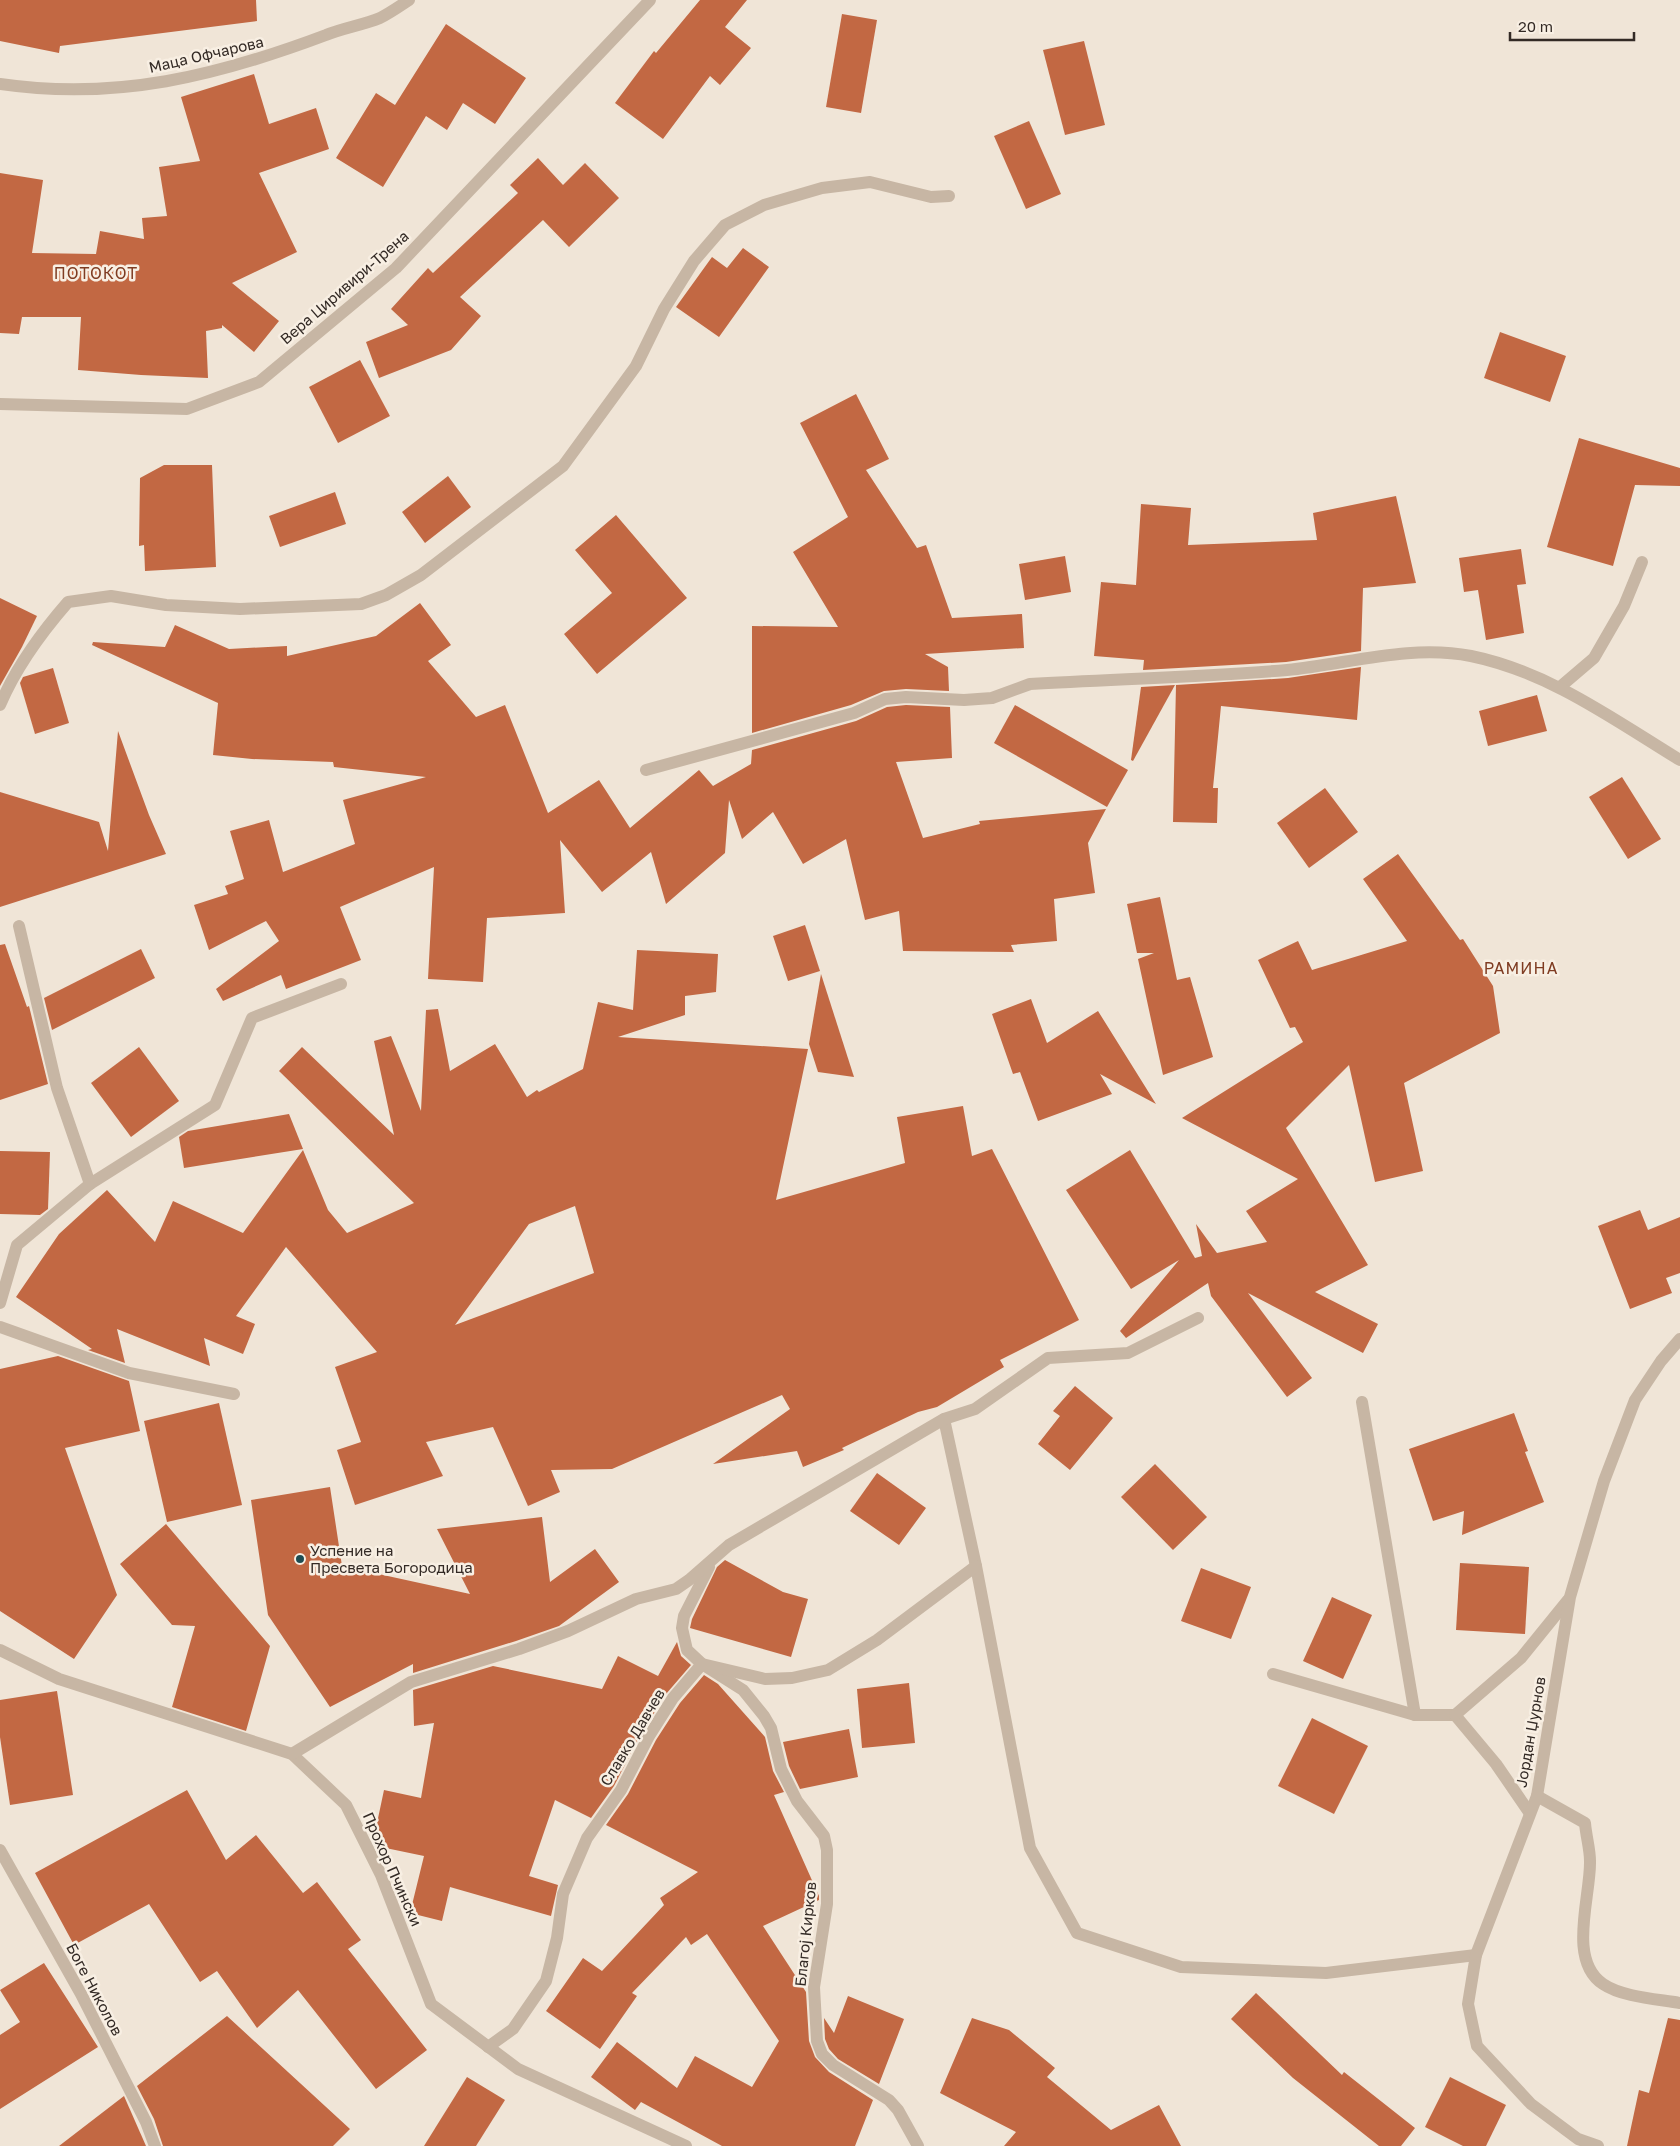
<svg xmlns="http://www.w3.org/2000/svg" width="1680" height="2146" font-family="'Golos Text',sans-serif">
<rect width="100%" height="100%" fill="#f0e5d7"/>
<g fill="#c26843" fill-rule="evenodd">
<path d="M0 0H256L257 21 60 46 59 53 0 41Z"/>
<path d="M700 0H747L725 27 751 48 720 85 710 76 663 139 615 103 654 51 656 53Z"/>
<path d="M842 14 877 20 861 113 826 107Z"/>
<path d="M446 24 526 78 495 124 463 103 447 130 426 116 383 187 336 158 376 93 395 105Z"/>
<path d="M1084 41 1105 125 1065 135 1043 50Z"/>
<path d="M254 74 269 124 316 108 329 149 259 173 297 252 232 283 279 321 254 352 222 325V328L206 331 208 378 141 375 78 370 81 317H22L19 334 0 333V173L43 180 32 253 96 254 100 231 144 239 142 218 167 216 159 167 200 161 181 97Z"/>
<path d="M1029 121 1061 194 1026 209 994 136Z"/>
<path d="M538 158 563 185 585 163 619 198 569 247 543 220 460 297 481 316 451 350 379 378 366 342 408 325 391 309 428 268 433 273 518 193 510 185Z"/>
<path d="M743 248 769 267 719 337 676 307 712 257 727 268Z"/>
<path d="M1500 332 1566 356 1550 402 1484 378Z"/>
<path d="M360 360 390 416 338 443 309 387Z"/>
<path d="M856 394 889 459 866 470 917 548 926 545 952 618 1022 614 1024 648 925 654 948 667 949 691 906 689 884 691 851 705 752 733V626L838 627 793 552 848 517 800 423Z"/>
<path d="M1579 438 1680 468V486L1635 485 1613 566 1547 547Z"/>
<path d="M164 465H212L216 567 145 571 144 545 139 546 140 478Z"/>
<path d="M448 476 471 507 425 543 402 512Z"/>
<path d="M335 492 346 524 280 547 269 516Z"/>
<path d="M1396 496 1416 583 1363 588 1361 651 1286 662 1143 670 1144 660 1094 656 1101 582 1136 585 1141 504 1191 508 1188 545 1317 540 1313 513Z"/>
<path d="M616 515 687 598 597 674 564 634 612 593 575 550Z"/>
<path d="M1521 549 1526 584 1517 585 1524 633 1486 640 1478 590 1464 592 1459 558Z"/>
<path d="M1065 556 1071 592 1025 600 1019 564Z"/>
<path d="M0 598 37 616 22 647 0 686Z"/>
<path d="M420 603 451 645 428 661 476 717 505 705 548 813 599 780 630 828 699 770 713 786 751 764 752 750 856 721 887 707 906 705 950 707 952 758 896 762 923 838 980 824 979 821 1106 809 1088 843 1095 893 1054 899 1057 941 1011 945 1014 952 903 951 899 911 865 920 846 839 803 864 773 812 742 839 729 800 725 853 666 904 651 852 602 892 560 840 565 913 487 918 483 982 428 979 434 867 340 907 361 960 286 989 281 975 223 1001 216 989 279 941 266 921 209 950 194 905 228 894 225 886 244 879 230 831 269 820 283 872 355 844 343 800 426 777 334 767 333 762 252 759 213 755 218 703 92 645 93 642 165 647 175 625 229 649 287 646V656L376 636Z"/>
<path d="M1361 667 1357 720 1221 706 1213 788H1218L1217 823 1173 822 1176 685 1288 678Z"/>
<path d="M53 668 69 723 35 734 20 683 23 677Z"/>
<path d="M1175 685 1133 761 1131 760 1141 687Z"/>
<path d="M1537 695 1547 731 1488 746 1479 711Z"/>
<path d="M1015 705 1128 770 1107 807 994 743Z"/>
<path d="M118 731 149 815 166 854 0 907V792L99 822 108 851Z"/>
<path d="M1622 777 1661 839 1628 859 1589 797Z"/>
<path d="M1325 788 1358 832 1309 868 1277 823Z"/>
<path d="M1398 854 1460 940 1463 939 1493 986 1500 1033 1404 1083 1423 1171 1375 1182 1349 1065 1286 1128 1368 1265 1315 1292 1378 1324 1363 1353 1248 1293 1312 1378 1287 1397 1211 1296 1208 1283 1126 1338 1120 1331 1179 1260 1131 1289 1066 1190 1130 1150 1195 1258 1202 1256 1196 1224 1217 1253 1267 1242 1246 1211 1298 1179 1182 1118 1303 1042 1295 1027 1290 1028 1258 960 1298 941 1312 970 1407 941 1363 879Z"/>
<path d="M1160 897 1177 980 1190 977 1213 1057 1163 1075 1138 959 1154 953H1137L1127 904Z"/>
<path d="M805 925 820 971 788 981 773 936Z"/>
<path d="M5 944 27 1007 29 1006 48 1084 0 1100V945Z"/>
<path d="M141 949 155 978 52 1030 44 998Z"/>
<path d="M637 950 718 954 716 992 685 996V1015L618 1037 808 1049 776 1200 905 1163 897 1117 963 1106 972 1156 992 1149 1079 1320 1000 1360 1004 1367 937 1407 918 1412 842 1448 844 1450 803 1467 797 1451 713 1464 790 1409 782 1395 612 1469 551 1470 560 1492 528 1506 493 1427 426 1442 443 1476 355 1505 337 1450 361 1442 335 1367 377 1352 286 1247 236 1316 255 1324 243 1354 204 1338 210 1366 117 1329 125 1363 88 1350 92 1349 16 1297 59 1234 107 1190 155 1242 173 1201 243 1233 303 1150 328 1210 347 1233 414 1203 279 1071 302 1047 394 1135 374 1041 391 1036 421 1111 426 1010 438 1009 450 1071 495 1044 527 1097 537 1090 539 1092 583 1069 598 1002 633 1010ZM575 1206 594 1273 455 1325 529 1224Z"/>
<path d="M821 974 854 1077 818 1072 809 1044Z"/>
<path d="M1031 999 1047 1043 1098 1011 1156 1104 1100 1074 1112 1094 1038 1121 1020 1072 1013 1074 992 1014Z"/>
<path d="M139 1047 179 1101 131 1137 91 1083Z"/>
<path d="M289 1114 303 1149 184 1168 179 1137 188 1131Z"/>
<path d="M0 1151 50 1152 48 1209 40 1215 0 1214Z"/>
<path d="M1640 1210 1648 1230 1680 1217V1273L1666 1278 1672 1293 1630 1309 1598 1226Z"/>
<path d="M58 1356 129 1381 140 1431 65 1448 117 1595 74 1659 0 1611V1369Z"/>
<path d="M1075 1386 1113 1418 1070 1470 1038 1444 1060 1416 1053 1411Z"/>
<path d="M219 1403 242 1505 167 1522 144 1421Z"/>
<path d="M1514 1413 1528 1451 1525 1452 1544 1502 1462 1535 1464 1511 1433 1521 1409 1449Z"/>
<path d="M1155 1464 1207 1517 1173 1550 1121 1497Z"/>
<path d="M877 1473 926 1508 899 1545 850 1511Z"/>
<path d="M330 1487 342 1566 470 1594 437 1529 542 1517 550 1582 595 1549 619 1582 559 1626 516 1641 413 1673V1664L330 1707 268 1615 251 1500Z"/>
<path d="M166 1524 270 1646 246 1731 172 1707 195 1626 172 1625 120 1564Z"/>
<path d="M725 1560 783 1592 808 1599 791 1657 690 1628 692 1619 717 1567Z"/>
<path d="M1460 1563 1529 1567 1525 1634 1456 1630Z"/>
<path d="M1201 1568 1251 1587 1231 1639 1181 1621Z"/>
<path d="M1332 1597 1372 1615 1343 1679 1303 1661Z"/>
<path d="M677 1642 681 1656 691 1665 666 1694 642 1732 614 1786 591 1818 555 1800 529 1876 558 1885 551 1916 450 1887 442 1921 410 1913 424 1856 376 1846 373 1842 384 1790 421 1798 434 1723 414 1726 413 1690 493 1666 602 1689 618 1656 658 1676Z"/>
<path d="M704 1675 718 1684 765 1737 773 1771 784 1792 774 1795 819 1896V1900L763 1926 806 1992 809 2041 815 2057 829 2072 873 2100 855 2146H722L641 2102 635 2110 591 2077 617 2042 677 2088 695 2056 752 2087 779 2041 707 1934 691 1945 686 1937 632 1993 637 1996 600 2049 546 2011 583 1958 602 1971 664 1905 660 1898 698 1872 606 1825 628 1794 656 1740 680 1703Z"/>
<path d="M909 1683 915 1743 862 1748 857 1689Z"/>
<path d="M57 1691 73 1795 10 1805 0 1737V1700Z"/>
<path d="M1312 1718 1368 1746 1334 1814 1278 1786Z"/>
<path d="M849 1729 858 1777 800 1789 789 1766 783 1742Z"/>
<path d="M187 1790 226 1860 256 1835 303 1893 317 1882 361 1940 348 1949 427 2050 376 2089 298 1990 257 2028 217 1971 200 1982 149 1904 74 1945 35 1873Z"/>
<path d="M44 1963 98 2047 0 2109V2035L20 2022 0 1990Z"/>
<path d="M1256 1993 1342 2075 1344 2072 1415 2128 1401 2146H1379L1293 2078 1231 2019Z"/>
<path d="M848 1996 904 2019 879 2084 838 2059 829 2049 825 2039 824 2018 834 2033Z"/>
<path d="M227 2016 350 2129 333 2146H163L154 2119 137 2086Z"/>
<path d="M972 2018 1009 2030 1055 2068 1047 2077 1111 2130 1159 2105 1181 2146H1004L1016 2132 940 2093Z"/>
<path d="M1668 2018 1680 2020V2146H1627L1639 2090 1649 2093Z"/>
<path d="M467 2077 505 2100 476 2146H424Z"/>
<path d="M1450 2077 1506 2105 1486 2146H1463L1425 2127Z"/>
<path d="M124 2096 146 2146H59Z"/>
</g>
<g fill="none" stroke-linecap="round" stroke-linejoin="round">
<g stroke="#c7b6a4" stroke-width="12">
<path d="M0 84C117 101 217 76 326 35 343 28 363 25 380 18 390 13 400 6 409 0"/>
<path d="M0 404 187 409 259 382 396 268 650 0"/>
<path d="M1560 687 1594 658 1624 606 1642 562"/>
<path d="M0 705C16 667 41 633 68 602L111 596 166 605 240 609 361 604 386 595 421 575 563 466 636 366 664 309 694 261 725 225 764 205 822 188 870 182 931 197 949 196"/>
<path d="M646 770 854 713 885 699 906 697 964 700 992 698 1030 684C1116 679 1202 677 1287 670 1348 664 1410 644 1471 656 1549 672 1613 719 1680 760"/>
<path d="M19 926 57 1088 90 1184"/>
<path d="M0 1303 17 1245 90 1184 215 1105 252 1018 341 984"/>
<path d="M0 1327 129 1373 234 1394"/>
<path d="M1362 1402 1415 1715"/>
<path d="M944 1419 976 1566 1030 1848 1077 1933 1181 1967 1326 1973 1476 1955"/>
<path d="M709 1567 684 1616 682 1628 687 1650 702 1664 743 1690 764 1716 771 1728 781 1769 797 1801 824 1836 827 1850V1904L814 1987 817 2041 822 2054 833 2065 889 2100 898 2110 918 2146"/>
<path d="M0 1650 59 1679 292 1754 346 1805 381 1875 431 2004 518 2069 686 2146"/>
<path d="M1273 1674 1415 1715H1455L1496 1764 1529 1812"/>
<path d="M1455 1715 1521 1658 1568 1600"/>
<path d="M292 1754 411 1682 519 1649 568 1631 636 1599 676 1589 689 1580 729 1545 944 1419 975 1409 1048 1358 1128 1353 1198 1318"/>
<path d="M1537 1796 1585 1823C1586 1836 1590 1849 1590 1861 1591 1896 1567 1960 1603 1984 1622 1997 1657 1999 1680 2003"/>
<path d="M0 1850 81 1994 146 2122 155 2146"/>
<path d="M488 2047 513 2029 546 1981 557 1938 563 1894 587 1838 621 1790 649 1736 673 1698 702 1664 765 1679 792 1678 828 1670 877 1640 976 1566"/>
<path d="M1598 2146 1578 2139 1531 2104 1477 2046 1468 2004 1476 1955 1537 1796 1570 1597 1604 1481 1635 1400 1661 1361 1680 1339"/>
</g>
</g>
<circle fill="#1d4c52" stroke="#f8efe3" stroke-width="2" cx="300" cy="1559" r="5"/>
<g text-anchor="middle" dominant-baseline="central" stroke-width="5" stroke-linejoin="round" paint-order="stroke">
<g font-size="15" fill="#332a25" stroke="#f8efe3">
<text transform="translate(206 54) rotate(-13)">Маца Офчарова</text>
<text transform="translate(344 287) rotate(-41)">Вера Циривири-Трена</text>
<text transform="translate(1530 1732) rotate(-80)">Јордан Џурнов</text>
<text transform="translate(632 1737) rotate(-59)">Славко Давчев</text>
<text transform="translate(393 1869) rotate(66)">Прохор Пчински</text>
<text transform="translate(805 1934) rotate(-84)">Благој Кирков</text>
<text transform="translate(95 1989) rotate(62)">Боге Николов</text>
</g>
<g font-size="15" fill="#332a25" stroke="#f8efe3" text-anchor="start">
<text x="310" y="1550">Успение на<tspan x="310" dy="17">Пресвета Богородица</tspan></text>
</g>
<g font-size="16" letter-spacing="1" fill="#7f3c22" stroke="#f8efe3">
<text x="96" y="273">ПОТОКОТ</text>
<text x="1521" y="968">РАМИНА</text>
</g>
</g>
<path d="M1510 32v8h124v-8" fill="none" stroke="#332a25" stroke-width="2.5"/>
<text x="1518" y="32" font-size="15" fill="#332a25" stroke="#f8efe3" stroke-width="4" paint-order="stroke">20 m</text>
</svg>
